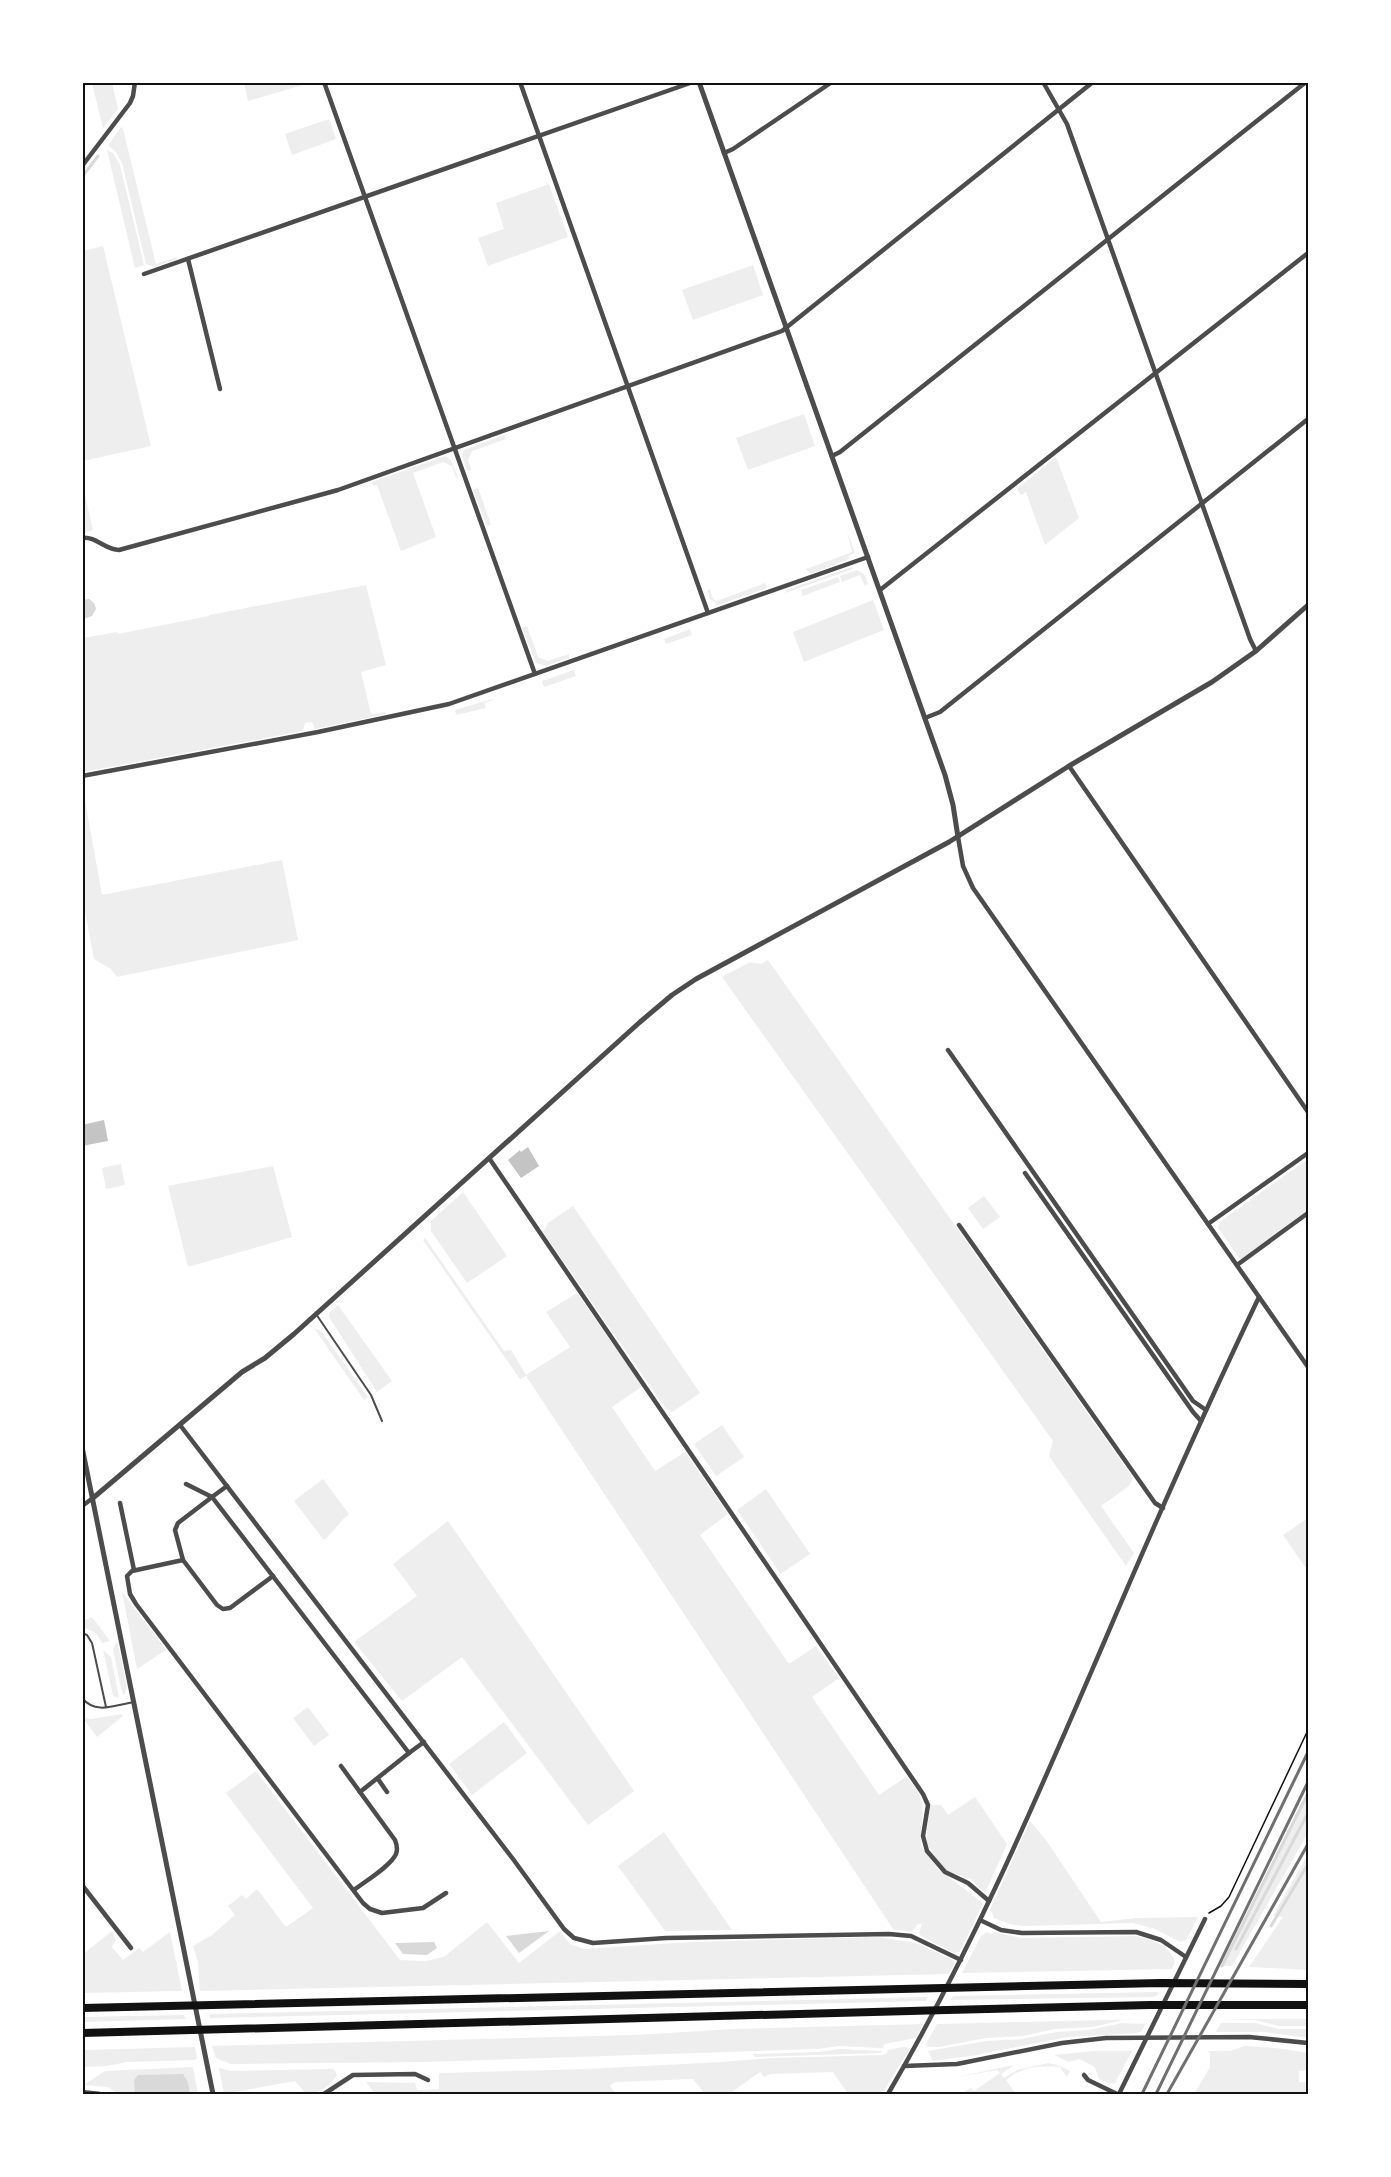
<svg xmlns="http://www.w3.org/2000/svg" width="1391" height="2177" font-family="'PT Sans',sans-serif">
<rect width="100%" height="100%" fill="#fff"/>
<g fill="#eee">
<path d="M244 82H310V83L248 101Z"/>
<path d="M92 83H112L118 109 103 128Z"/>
<path d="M329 119 336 139 292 155 285 134Z"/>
<path d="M121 127 123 129 156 264 177 257V259L154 267 146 264 122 163 116 152 108 145Z"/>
<path d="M107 150 113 153 120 165 144 265 135 268Z"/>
<path d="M549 184 568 237 488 266 478 238 504 229 496 203Z"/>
<path d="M103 246 151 446 83 461V251Z"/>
<path d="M753 265 763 295 693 320 682 290Z"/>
<path d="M804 414 815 446 748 470 736 438Z"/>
<path d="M504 435 506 439 472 451 468 460 471 470 467 471 462 455 464 450Z"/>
<path d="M445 456 451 460 458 478H456L452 466 443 462 413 473 436 537 401 551 377 485 373 486 372 482Z"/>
<path d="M1056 457 1079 518 1045 545 1026 492 1021 495 1017 489Z"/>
<path d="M83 486 93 530 83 533H82Z"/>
<path d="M478 487 491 525 487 526 473 490Z"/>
<path d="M847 531 855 553 849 556V559L810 574 806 569 852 552Z"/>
<path d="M852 567 853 569 785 593 786 590Z"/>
<path d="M857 570 865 575 868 584 865 586 860 575 842 582 840 576Z"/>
<path d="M838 577 840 582 803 596 801 590Z"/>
<path d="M765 583 767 588 718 605H715L716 603 710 599 707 591 710 589 713 599 717 601Z"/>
<path d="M366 585 386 665 361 672 371 714 386 712V714L315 729 312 722 305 723 303 731 83 772V638L117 632 118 634 209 616V615Z"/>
<path d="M873 600 884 630 804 662 793 632Z"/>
<path d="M527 626 538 657 548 661 569 654V658L546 666 536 663 522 628Z"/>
<path d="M690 629 692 635 666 644 664 639Z"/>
<path d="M574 670 576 676 544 687 542 681Z"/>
<path d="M492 699 493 700 484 703 486 708 456 715 455 710Z"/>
<path d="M83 789 102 895 282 860 298 940 117 977 111 969 94 959 83 901Z"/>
<path d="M768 960 1133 1478 1129 1486 1101 1506 1134 1553 1126 1566 1049 1456 1053 1441 722 977 750 962 761 964Z"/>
<path d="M1308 1159V1211L1242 1260 1239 1258 1218 1228 1221 1221Z"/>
<path d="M121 1164 125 1185 106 1189 102 1168Z"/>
<path d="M273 1166 292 1237 188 1267 168 1186Z"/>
<path d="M463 1192 507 1256 467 1283 431 1231V1221Z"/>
<path d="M984 1196 1000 1217 983 1229 968 1208Z"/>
<path d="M573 1206 700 1393 672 1412 666 1409 543 1232 548 1223Z"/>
<path d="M425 1238 504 1351 511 1350 526 1375 570 1347 546 1312 577 1293 641 1384 640 1388 612 1407 655 1471 685 1452 728 1514 700 1535 789 1664 816 1646 839 1678 812 1697 879 1795 906 1777C932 1803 919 1814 921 1846L938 1869 983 1903 960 1952 954 1953 921 1936 919 1933 922 1924H918L912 1932 893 1929 526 1376 520 1379 423 1240Z"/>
<path d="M338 1305 392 1381 377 1392 329 1317V1313Z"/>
<path d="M314 1328 321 1331 368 1397 364 1400Z"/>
<path d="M722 1425 744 1457 716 1476 694 1444Z"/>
<path d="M323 1479 349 1514C339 1522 334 1532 324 1540L294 1501Z"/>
<path d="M766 1489 810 1554 782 1573H780L737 1510Z"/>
<path d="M1308 1518V1571L1283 1535Z"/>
<path d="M448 1521 634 1791 588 1825 462 1657 402 1701 354 1642 417 1596 393 1564Z"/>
<path d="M122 1592 166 1650 137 1669Z"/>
<path d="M92 1617 110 1641 102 1643 96 1633 83 1627V1621Z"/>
<path d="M117 1641 127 1687 124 1696 121 1689 113 1649Z"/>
<path d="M103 1650 111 1657 119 1698 113 1696Z"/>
<path d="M308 1707 329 1735 314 1746 293 1718Z"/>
<path d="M122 1714 123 1716 97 1737 83 1718 91 1719Z"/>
<path d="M504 1722 527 1753 472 1795 449 1764Z"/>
<path d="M256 1771 400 1960 426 1961 444 1957 487 1922 519 1963 560 1931 570 1944 584 1949 692 1942 878 1937 916 1943 953 1960 954 1964 949 1974 200 1991 198 1962 193 1946 212 1935 235 1915 228 1906 242 1895 246 1899 257 1889 286 1927 313 1908 226 1793Z"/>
<path d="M1308 1793V1833L1232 1966H1222Z"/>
<path d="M975 1797 1007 1844 985 1893 971 1879 949 1872 941 1866 927 1844V1830L930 1805H941L948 1815Z"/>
<path d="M1030 1821 1046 1840 1101 1922 1136 1918 1198 1917 1186 1940 1180 1942 1155 1929 1133 1923 1025 1926 1009 1924 994 1918 992 1912 990 1910Z"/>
<path d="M664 1832 732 1930 665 1931 618 1866Z"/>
<path d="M1308 1854V1970L1249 1967 1283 1917 1273 1916Z"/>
<path d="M112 1931 116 1940 112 1947 123 1960 139 1948 143 1952 170 1932 182 1991 83 1993V1952H86Z"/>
<path d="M986 1932 992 1934 994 1932 1021 1938 1136 1936C1153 1940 1171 1946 1175 1962L1172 1969 962 1973 981 1936Z"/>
<path d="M1156 1992 1160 1993 1154 1997 949 2000 954 1996Z"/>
<path d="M928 1997 926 2001 210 2018 209 2014Z"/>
<path d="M184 2015 186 2019 83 2022V2017Z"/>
<path d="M1143 2019 1122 2020 1093 2027 1055 2029 1023 2036 986 2038 939 2047H927L926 2044 937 2024H940Z"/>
<path d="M1223 2019H1308V2026H1279L1255 2020Z"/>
<path d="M1122 2023 1145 2024 1142 2031 1137 2033 1068 2037 971 2056 933 2061 928 2051 986 2041 1021 2039 1057 2032 1089 2030Z"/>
<path d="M1221 2023H1255L1279 2029H1307L1308 2038 1263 2032H1216Z"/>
<path d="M923 2024 916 2038 884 2044 883 2048H880L839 2046 818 2049 423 2062 231 2064 216 2058 212 2046 635 2035 734 2029Z"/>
<path d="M1245 2046 1276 2048 1308 2053V2070L1299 2071V2082H1308L1305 2094H1194L1210 2067V2053L1207 2051H1230Z"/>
<path d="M195 2047 197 2058 194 2060 127 2062 107 2066 83 2067V2050Z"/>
<path d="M903 2047 910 2048 882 2094H848L833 2072 770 2074 764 2077 760 2072 729 2094H705L693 2079 615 2082 610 2086 616 2094H375L366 2082 415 2083 417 2090 439 2089V2073L587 2069 722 2062 770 2058 883 2055 887 2053 888 2050Z"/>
<path d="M839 2049 882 2051 880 2053 755 2057 753 2054 819 2052Z"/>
<path d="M1094 2051H1132L1115 2083 1111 2084 1099 2079 1095 2067 1079 2059 1069 2062 1054 2055Z"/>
<path d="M1048 2063 1057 2065 1070 2071 1065 2080 1067 2077 1060 2067C1037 2066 1024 2066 1006 2080L1016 2094H961L971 2088 974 2091 1000 2073 997 2070 952 2078 1014 2065 1001 2074 1004 2078 1017 2070Z"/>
<path d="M193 2067 198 2094H190L188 2082 135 2090V2094H118L108 2087 84 2085 105 2071Z"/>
<path d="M219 2068 231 2071 334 2069 337 2075C331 2085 318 2095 306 2094L295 2081 224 2094Z"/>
</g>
<g fill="#d9d9d9">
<path d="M89 599 94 603 96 609 92 616 83 619V600Z"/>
<path d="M549 1931 519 1953 506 1936Z"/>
<path d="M434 1942 437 1948 427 1955 403 1954 395 1943Z"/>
<path d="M183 2074 188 2082 190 2094H135L134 2080 138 2075Z"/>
</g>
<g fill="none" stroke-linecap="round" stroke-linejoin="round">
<g stroke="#d9d9d9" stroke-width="3">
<path d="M82 177 98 156"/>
<path d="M1271 1926 1308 1864"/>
<path d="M1236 1949 1308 1813"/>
<path d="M1222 1966 1308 1793"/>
</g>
</g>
<g fill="#c4c4c4">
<path d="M104 1120 108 1141 82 1146V1125Z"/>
<path d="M528 1147 539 1166 521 1178 508 1160 520 1150 521 1152Z"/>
</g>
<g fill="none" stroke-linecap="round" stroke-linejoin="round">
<path stroke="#111" stroke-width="1.5" d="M1209 1913 1221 1906 1229 1897 1308 1730"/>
<g stroke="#4c4c4c" stroke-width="2">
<path d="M316 1314 371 1395 382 1421"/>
<path d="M82 1633 87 1635 92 1643 106 1707"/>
<path d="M82 1698C96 1715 115 1705 134 1702"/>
</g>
<g stroke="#4c4c4c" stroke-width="4.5">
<path d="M324 82 535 674"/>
<path d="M520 82 708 613"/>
<path d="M1043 82 1067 124 1250 639 1256 651"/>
<path d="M724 153 733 149 832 82"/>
<path d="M82 166 130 103 133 96 135 82"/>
<path d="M188 259 220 389"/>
<path d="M144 274 693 82"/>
<path d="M832 456 840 452 1306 82"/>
<path d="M82 538C96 536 105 550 119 550L338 490 782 331 1093 82"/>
<path d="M880 590 1308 253"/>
<path d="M925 718 940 712 1308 419"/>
<path d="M1069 766 1308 1112"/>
<path d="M82 776 318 732 449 704 868 557"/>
<path d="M958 837 963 866 973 888 1308 1367"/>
<path d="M948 1050 1193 1401 1206 1410"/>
<path d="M489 1158 923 1794 928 1805 923 1836 927 1851 945 1872 968 1883 989 1901"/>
<path d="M1025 1173 1193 1412 1201 1421"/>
<path d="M1208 1224 1308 1153"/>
<path d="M959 1225 1155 1503 1163 1508"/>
<path d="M1237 1265 1308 1213"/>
<path d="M180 1425 513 1859 564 1929 574 1938 593 1943 666 1938 889 1934 911 1936 961 1960"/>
<path d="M186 1484 212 1497 178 1523 175 1530 183 1560 217 1605 223 1609 230 1608 273 1576"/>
<path d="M227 1486 212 1497 409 1753 424 1742"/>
<path d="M120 1503 134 1570"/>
<path d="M82 1506 93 1498"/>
<path d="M183 1560 132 1571 127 1576 130 1594 136 1604 363 1903 370 1909 382 1913 423 1908 446 1893"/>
<path d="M341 1766 395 1840C397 1845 398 1849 396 1854 391 1866 364 1882 354 1890"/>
<path d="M378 1779 387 1792"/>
<path d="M360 1792 409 1753"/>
<path d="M82 1885 131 1948"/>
<path d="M980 1920 1001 1930 1022 1933 1136 1932 1161 1940 1186 1957"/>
<path d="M904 2066 957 2064 1062 2043 1106 2038 1249 2037 1308 2043"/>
<path d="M1084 2075 1088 2080 1117 2094"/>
<path d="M82 2092 100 2094"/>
<path d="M324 2094 353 2075 415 2074 428 2080"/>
<path d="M888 2094C973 1949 1038 1795 1105 1640 1154 1525 1205 1410 1259 1297"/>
<path d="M1119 2094 1205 1919"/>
</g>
<g stroke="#4c4c4c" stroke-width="5">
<path d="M699 82 945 775 953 805 958 837"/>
<path d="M82 1447 213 2094"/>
<path d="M93 1498 242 1372 265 1358 294 1334 640 1022 672 995 696 979 949 842 1069 766 1212 682 1256 651 1308 605"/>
</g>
<g stroke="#111" stroke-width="8">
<path d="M82 2008 1161 1983 1308 1984"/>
<path d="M82 2033 947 2010 1150 2005H1308"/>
</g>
<g stroke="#707070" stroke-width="3">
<path d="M1142 2094 1308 1752"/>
<path d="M1156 2094 1308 1782"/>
<path d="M1167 2094 1308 1844"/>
</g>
</g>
<rect width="1391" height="2177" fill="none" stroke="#ffffff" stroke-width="168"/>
<rect x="84" y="84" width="1223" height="2009" fill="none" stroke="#111" stroke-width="2"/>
</svg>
